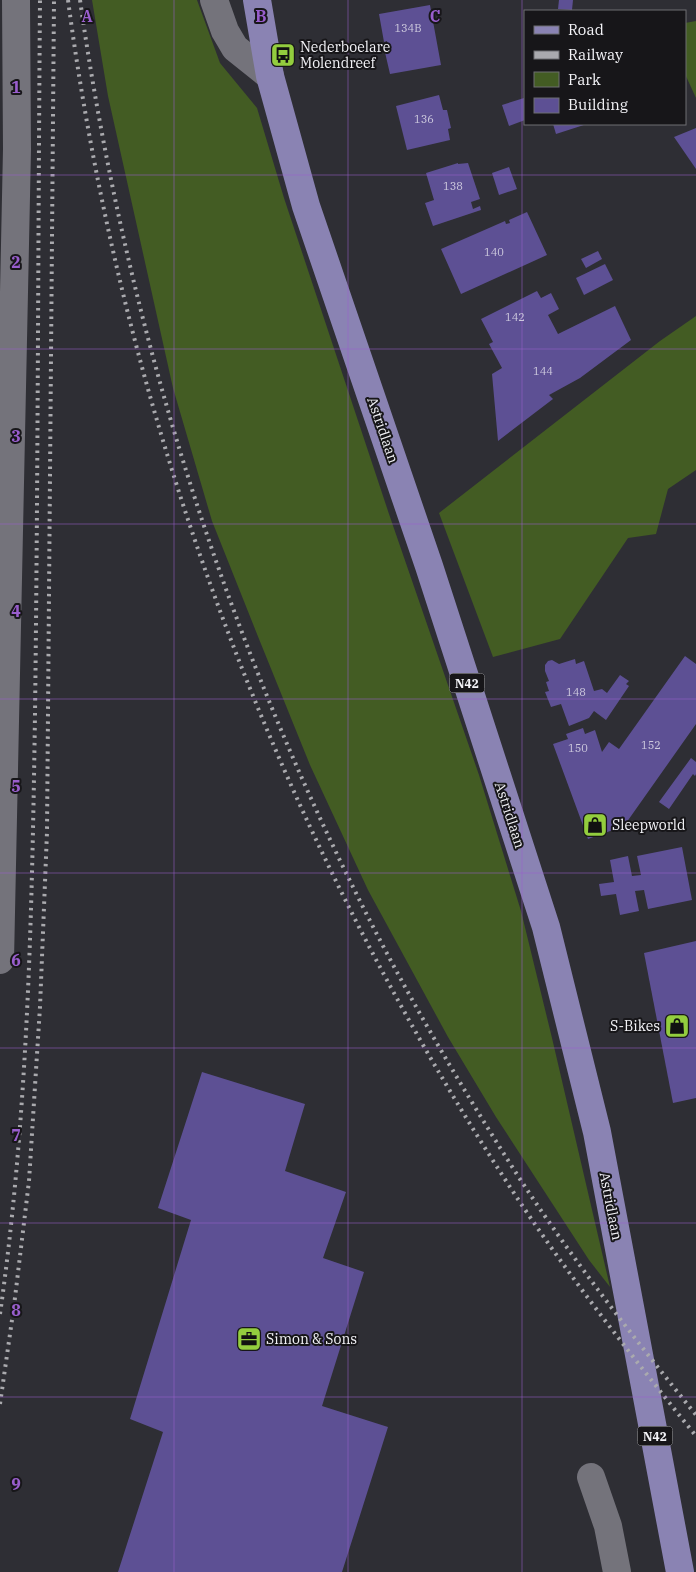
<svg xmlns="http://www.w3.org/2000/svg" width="696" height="1572" font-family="'IBM Plex Serif',serif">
<rect width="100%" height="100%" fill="#2e2e34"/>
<g fill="#435c23">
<path d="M92 0H197L220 63 257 108 284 198 389 514 479 775 521 911 552 1038 610 1287 589 1260 496 1117 448 1037 368 890 310 765 259 639 212 521 173 388 108 96Z"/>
<path d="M696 21V98L685 74V23Z"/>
<path d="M696 316V470L668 489 656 534 628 538 560 639 493 657 439 513 660 341Z"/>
</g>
<g fill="#5d5094">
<path d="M559 0H573L572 10 558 9Z"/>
<path d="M430 5 441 65 390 74 384 48 388 47 387 41 384 42 379 14Z"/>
<path d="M439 95 443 110H447L451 128 448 129 450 140 407 150 396 106Z"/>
<path d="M524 98 525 120 509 126 502 105Z"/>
<path d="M553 124H587L556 134Z"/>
<path d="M696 128V169L674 137Z"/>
<path d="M458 163V164L468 163 480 199 471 202 473 209 480 206 481 210 433 226 425 203 434 200 426 173Z"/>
<path d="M509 167 517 189 499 195 492 173Z"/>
<path d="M527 212 547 255 461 294 441 249 505 221 506 224 510 223 509 220Z"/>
<path d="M598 251 602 259 586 268 581 259Z"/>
<path d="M605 264 613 280 584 295 576 278Z"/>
<path d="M537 291 541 298 551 293 559 309 548 315 558 334 615 306 631 340 580 378 549 395 553 399 498 441 492 374 502 368 489 344 493 342 481 319Z"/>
<path d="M685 656 696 664V724L624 826 588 839 553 744 568 739 566 734 583 728 585 734 595 730 602 752 609 742 619 749Z"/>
<path d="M575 659 576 664 584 661 594 691 602 689 607 693 620 675 629 681 626 684 629 686 606 720 594 711 589 718 569 726 561 704 551 707 545 692 549 691 546 682 549 681 545 671V665L548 661 552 660 559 664Z"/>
<path d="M691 758 696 762V774L695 776 693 774 669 809 659 802Z"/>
<path d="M682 847 692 900 648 909 644 890 635 891 639 911 620 915 616 894 601 896 599 884 614 882 610 860 628 856 632 876 641 875 637 856Z"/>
<path d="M696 941V1098L673 1103 644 953Z"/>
<path d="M202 1072 305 1104 285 1171 346 1192 323 1258 364 1272 322 1406 388 1427 342 1572H118L163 1432 130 1419 191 1220 158 1208Z"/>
</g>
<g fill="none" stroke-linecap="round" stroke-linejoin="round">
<g stroke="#74737b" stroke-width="28">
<path d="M214 0 225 31 235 48 270 76"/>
<path d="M0 960 17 149 16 0"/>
<path d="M591 1477 608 1526 617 1572"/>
</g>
<path stroke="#8a83b3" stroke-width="28" d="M257 0 270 76 306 206 429 566 546 927 597 1132 680 1572"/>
<g stroke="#aaaaae" stroke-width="4" stroke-dasharray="2.5 5" stroke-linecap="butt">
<path d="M68 0C124 422 277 830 510 1187 566 1273 631 1355 696 1436"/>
<path d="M80 0C125 317 220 625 365 911 411 1002 463 1090 518 1176 572 1259 634 1338 696 1415"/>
<path d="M0 1314C28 1116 32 914 35 714 38 476 38 238 40 0"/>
<path d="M0 1404 14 1306 29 1181 40 1007 47 832 54 0"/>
</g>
</g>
<path fill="none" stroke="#995ecd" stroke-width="1" stroke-opacity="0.55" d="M174 0V1572M348 0V1572M522 0V1572M0 175H696M0 349H696M0 524H696M0 699H696M0 873H696M0 1048H696M0 1223H696M0 1397H696"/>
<defs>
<symbol id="bus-square" viewBox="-11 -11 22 22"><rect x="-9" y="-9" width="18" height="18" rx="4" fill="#93cd3e" stroke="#171619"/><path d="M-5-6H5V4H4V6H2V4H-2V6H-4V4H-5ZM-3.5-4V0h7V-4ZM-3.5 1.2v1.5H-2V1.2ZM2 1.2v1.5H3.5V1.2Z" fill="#111"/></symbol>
<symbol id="shop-square" viewBox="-11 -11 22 22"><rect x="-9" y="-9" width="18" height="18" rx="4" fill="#93cd3e" stroke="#171619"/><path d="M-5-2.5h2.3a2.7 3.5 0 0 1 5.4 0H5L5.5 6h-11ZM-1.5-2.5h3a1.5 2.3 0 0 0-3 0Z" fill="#111"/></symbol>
<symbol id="office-square" viewBox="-11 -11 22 22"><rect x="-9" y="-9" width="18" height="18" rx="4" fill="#93cd3e" stroke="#171619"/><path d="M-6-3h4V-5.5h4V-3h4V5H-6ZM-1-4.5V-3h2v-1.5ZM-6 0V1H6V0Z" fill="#111"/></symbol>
</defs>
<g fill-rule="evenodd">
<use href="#bus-square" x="269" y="41" width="28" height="28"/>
<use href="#shop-square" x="581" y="811" width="28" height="28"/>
<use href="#shop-square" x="663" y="1012" width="28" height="28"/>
<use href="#office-square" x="235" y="1325" width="28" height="28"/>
</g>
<g text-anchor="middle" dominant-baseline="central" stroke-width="4" stroke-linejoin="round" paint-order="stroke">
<g font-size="11" fill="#cecade">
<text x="408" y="28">134B</text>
<text x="424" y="119">136</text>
<text x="453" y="186">138</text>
<text x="494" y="252">140</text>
<text x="515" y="317">142</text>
<text x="543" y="371">144</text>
<text x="576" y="692">148</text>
<text x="651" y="745">152</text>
<text x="578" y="748">150</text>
</g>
<g fill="#171619" stroke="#b1b1b4" stroke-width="1">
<rect x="449.5" y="673.5" width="35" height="19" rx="4"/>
<rect x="637.5" y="1426.5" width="35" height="19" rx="4"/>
</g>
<g font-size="12" font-weight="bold" fill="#f3f3f7">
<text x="467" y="683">N42</text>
<text x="655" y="1436">N42</text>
</g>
<g font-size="14" fill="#f3f3f7" stroke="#171619" text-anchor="start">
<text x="300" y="47">Nederboelare<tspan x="300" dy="16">Molendreef</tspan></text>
<text x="612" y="825">Sleepworld</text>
<text x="660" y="1026" text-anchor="end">S-Bikes</text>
<text x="266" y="1339">Simon &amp; Sons</text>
</g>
<g font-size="14" fill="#f3f3f7" stroke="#171619">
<text transform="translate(383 430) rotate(71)">Astridlaan</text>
<text transform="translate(510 815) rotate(72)">Astridlaan</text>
<text transform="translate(611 1206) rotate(79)">Astridlaan</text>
</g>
</g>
<g font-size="16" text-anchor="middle" font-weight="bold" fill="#995ecd" stroke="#171619" stroke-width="4" stroke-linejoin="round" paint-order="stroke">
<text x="87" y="22">A</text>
<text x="261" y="22">B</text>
<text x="435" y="22">C</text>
<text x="16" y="93">1</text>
<text x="16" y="268">2</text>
<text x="16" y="442">3</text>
<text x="16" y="617">4</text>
<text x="16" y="792">5</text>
<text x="16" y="966">6</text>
<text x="16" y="1141">7</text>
<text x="16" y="1316">8</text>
<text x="16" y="1490">9</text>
</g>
<rect x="524" y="10" width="162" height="115" fill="#171619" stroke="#6f6e72"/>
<rect x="534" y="26" width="25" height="8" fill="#8a83b3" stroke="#6f6e72"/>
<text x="568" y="35" font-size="15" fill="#f3f3f7">Road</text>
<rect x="534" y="51" width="25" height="8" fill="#aaaaae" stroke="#6f6e72"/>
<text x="568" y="60" font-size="15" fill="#f3f3f7">Railway</text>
<rect x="534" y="72" width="25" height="15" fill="#435c23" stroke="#6f6e72"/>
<text x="568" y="85" font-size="15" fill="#f3f3f7">Park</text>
<rect x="534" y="98" width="25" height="15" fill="#5d5094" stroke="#6f6e72"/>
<text x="568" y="110" font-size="15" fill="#f3f3f7">Building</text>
</svg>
